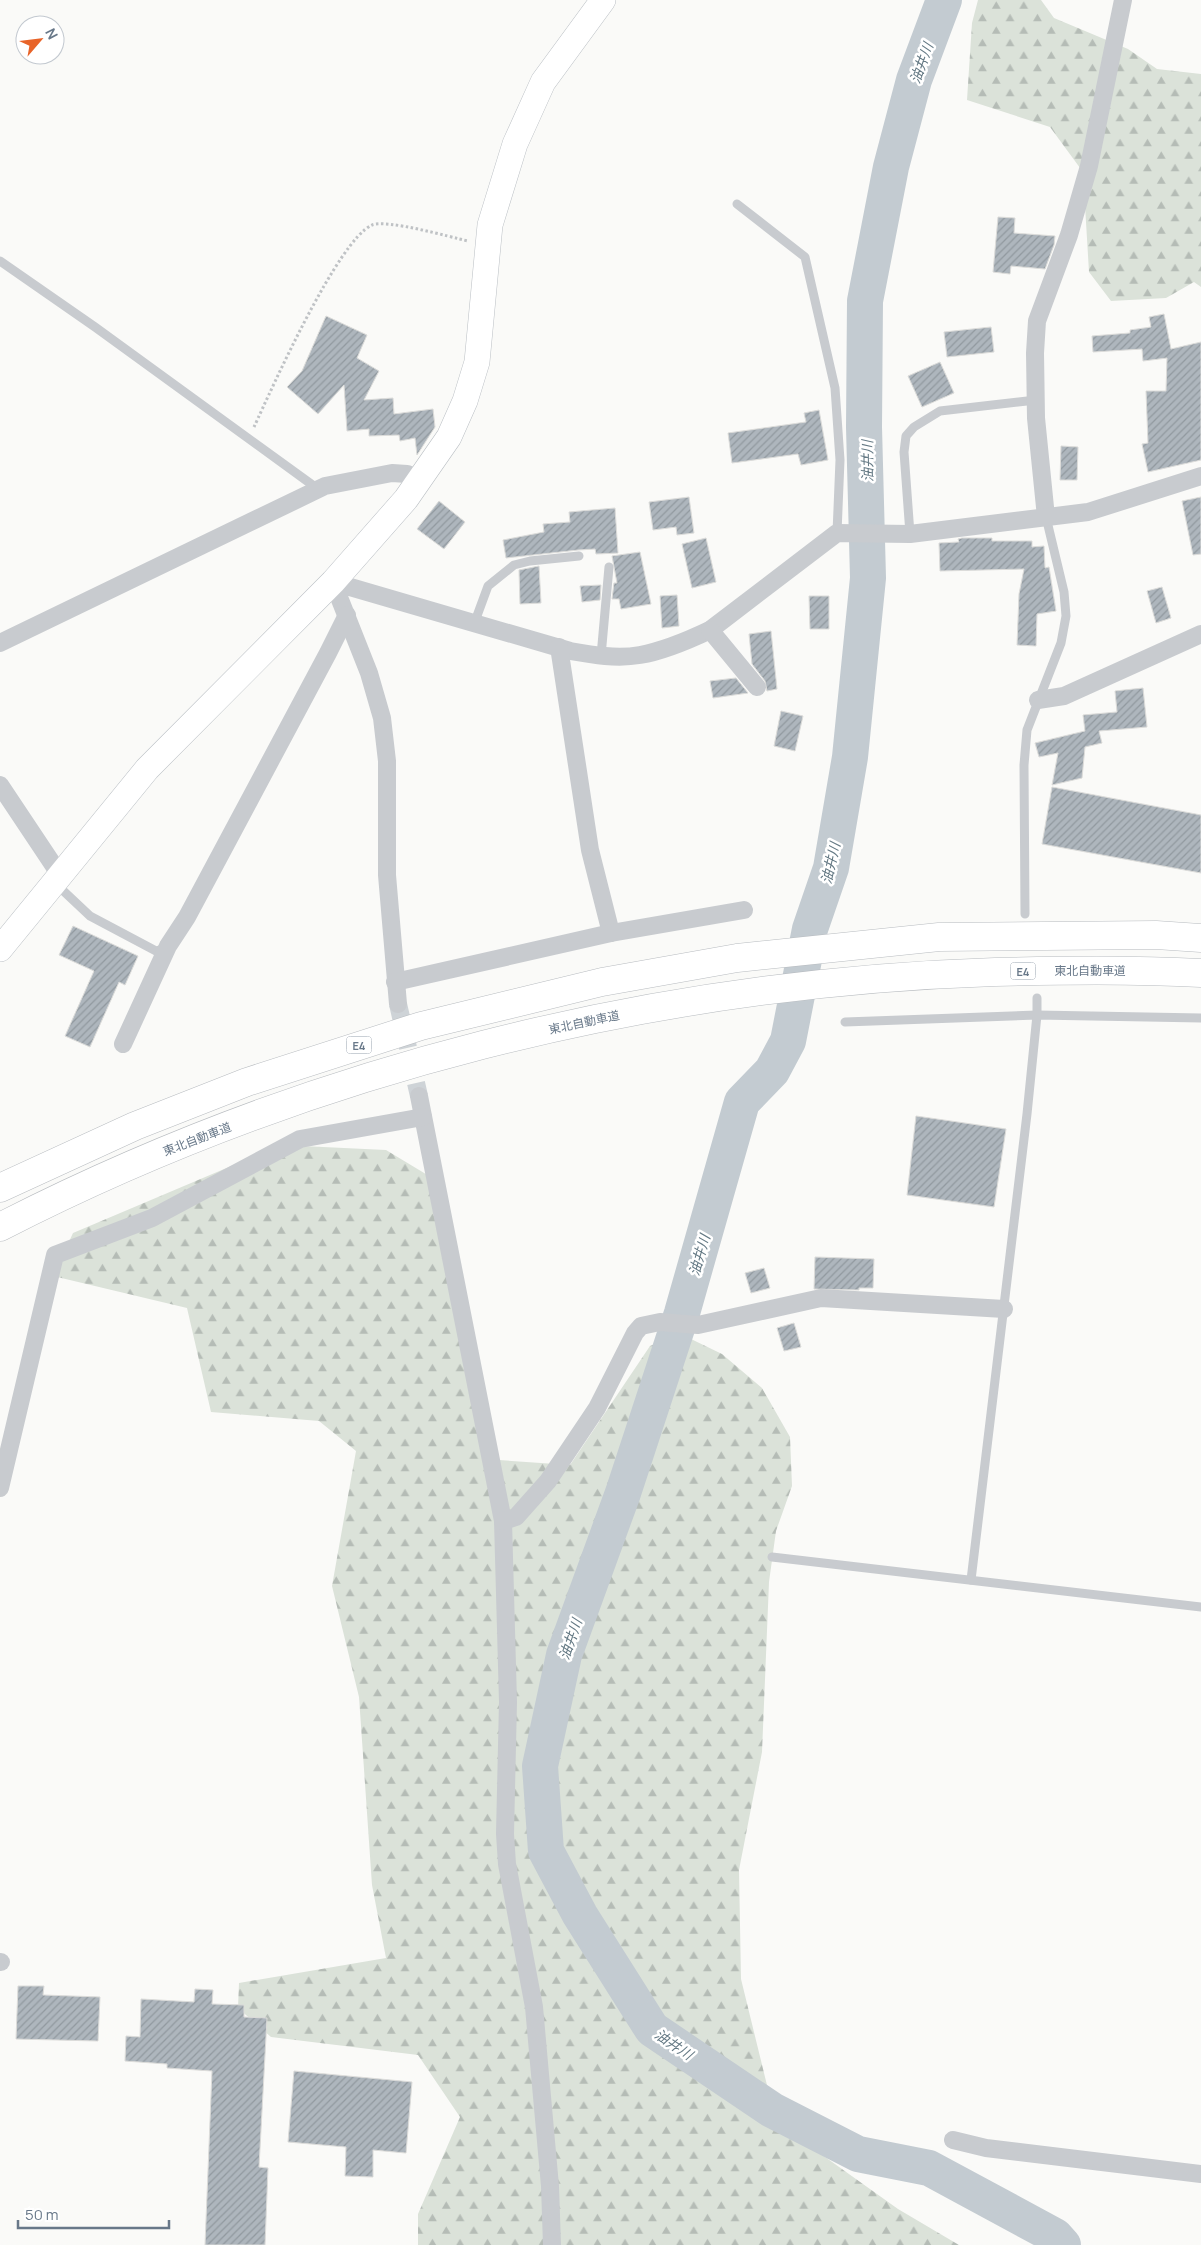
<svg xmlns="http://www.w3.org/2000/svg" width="1201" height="2245" font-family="Manrope,'Noto Sans JP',sans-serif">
<defs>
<pattern id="forest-firs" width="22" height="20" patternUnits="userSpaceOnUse" patternTransform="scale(1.25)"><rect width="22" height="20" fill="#dbe2d9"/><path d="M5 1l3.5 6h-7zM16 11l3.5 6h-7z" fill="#b5bcb6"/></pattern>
<pattern id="building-hatch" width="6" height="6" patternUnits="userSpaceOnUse" patternTransform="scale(1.25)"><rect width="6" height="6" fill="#aeb6bd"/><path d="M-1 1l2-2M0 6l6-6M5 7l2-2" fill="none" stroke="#91999f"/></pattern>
</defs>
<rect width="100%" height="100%" fill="#fafaf8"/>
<g fill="url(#forest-firs)">
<path d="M978 0H1041L1054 18 1128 49 1157 69 1201 74V287L1194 282 1166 298 1111 301 1089 272 1083 172 1050 127 967 100 972 23Z"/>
<path d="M281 1145 386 1150 439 1182 484 1459 570 1465 650 1346 672 1337 691 1339 722 1354 762 1388 790 1437 792 1486 776 1531 769 1582 762 1752 739 1870 741 1979 776 2122 898 2209 959 2245H418V2214L460 2117 418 2055 271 2037 238 2008 239 1983 386 1958 372 1885 359 1697 332 1586 356 1451 319 1421 211 1412 187 1308 53 1276 73 1233Z"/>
</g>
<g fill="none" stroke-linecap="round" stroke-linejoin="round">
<path stroke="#c3cbd1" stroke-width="36" d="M944 0 914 80 891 167 865 301 864 427 868 578 850 757 831 868 810 929 788 1041 772 1071 742 1102 682 1313 623 1493 564 1655 540 1766 546 1851 580 1915 652 2029 772 2110 858 2154 929 2168 1055 2236 1063 2245"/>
</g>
<g fill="url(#building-hatch)" stroke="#dcdcda">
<path d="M998 217 1015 218 1014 233 1055 236 1054 245 1045 269 1011 266 1010 274 993 272Z"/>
<path d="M1164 314 1171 349 1201 342V460L1148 472 1142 444 1148 443 1146 391H1166L1167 358 1143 361 1142 349 1093 352 1092 336 1130 333V330L1151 327 1149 317Z"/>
<path d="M326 316 367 335 357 358 379 371 364 400 393 398 394 414 433 409 435 427 417 455 415 438 400 441 399 435 369 436V429L347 431 344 385 318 414 287 387 302 371Z"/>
<path d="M991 327 994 352 947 357 944 332Z"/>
<path d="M940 362 954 393 922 407 908 376Z"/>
<path d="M819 410 828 460 801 465 798 454 732 463 728 433 806 422 804 413Z"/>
<path d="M1061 446 1078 447 1077 480H1060Z"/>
<path d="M689 497 694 533 677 535 676 527 653 530 649 502Z"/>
<path d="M1201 497V554L1193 555 1182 501Z"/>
<path d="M439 501 465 522 444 549 417 529Z"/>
<path d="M615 508 618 553 596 554 595 549 578 550 506 558 503 540 544 532 543 524 570 522 569 512Z"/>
<path d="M706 538 716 582 692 588 682 544Z"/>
<path d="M962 538H992V541H1032V547L1044 546 1045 568 1049 567 1056 611 1037 614 1036 646 1017 645 1019 594 1024 569 940 571 939 543 959 542 958 539Z"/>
<path d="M640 552 651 604 621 609 619 599H612L614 583H617L612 556Z"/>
<path d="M539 566 541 603 520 604 519 570Z"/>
<path d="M601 585 600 600 582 602 580 586Z"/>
<path d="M1162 587 1171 618 1156 623 1147 591Z"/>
<path d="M677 595 679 626 662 628 660 596Z"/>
<path d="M809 596H829V629H810Z"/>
<path d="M771 631 777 689 767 691 765 681 752 664 749 634Z"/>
<path d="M736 678 748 693 713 698 710 681Z"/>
<path d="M1143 688 1147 727 1099 731 1102 743 1085 747 1082 778 1052 785 1058 753 1039 757 1035 743 1085 731 1083 715 1117 712 1115 691Z"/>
<path d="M781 711 803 716 795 751 774 746Z"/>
<path d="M1052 787 1201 815V873L1042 844Z"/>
<path d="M73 926 138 956 125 985 119 982 90 1047 65 1036 94 971 59 955Z"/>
<path d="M916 1116 1006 1129 994 1207 907 1195Z"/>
<path d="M815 1257 874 1259 873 1288H859V1290L814 1289Z"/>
<path d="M764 1268 770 1288 751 1293 745 1273Z"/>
<path d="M794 1323 801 1347 784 1351 777 1328Z"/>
<path d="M18 1986H44L43 1995 100 1997 98 2041 16 2039Z"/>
<path d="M195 1989 213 1990 212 2004 244 2005V2017L267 2018 259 2167 268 2168 265 2245H205L212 2071 167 2068V2064L125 2061 126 2036 140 2037 141 1999 194 2002Z"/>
<path d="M294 2071 412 2082 406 2153 373 2150V2177L345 2176 346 2147 288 2142Z"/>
</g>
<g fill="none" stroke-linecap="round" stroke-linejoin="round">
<path stroke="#ced3d7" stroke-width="18" stroke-dasharray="18 9" stroke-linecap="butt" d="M398 1004 419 1096"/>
<defs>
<path id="secondary" d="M0 949 147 769 333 582 406 499 449 437 465 401 477 362 490 225 515 144 543 82 603 0"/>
<g id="highway">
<path d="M0 1188 135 1126 247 1082 421 1026 602 982 737 958 939 937 1156 935 1201 938"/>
<path d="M0 1227C306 1070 651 983 995 972 1064 970 1132 969 1201 973"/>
</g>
</defs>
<use href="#secondary" stroke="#babfc4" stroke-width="26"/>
<use href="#highway" stroke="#b8bcc0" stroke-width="29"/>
<path stroke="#bfc2c5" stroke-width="3" stroke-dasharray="2.5 2.5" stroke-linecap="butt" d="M254 427C272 388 338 240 372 225 387 219 450 237 468 241"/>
<g stroke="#c8cbcf" stroke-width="9">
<path d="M737 204 805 257 835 388 840 460 837 533"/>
<path d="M0 261 95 327 318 489"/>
<path d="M910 534 904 452 906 436 914 427 940 411 1036 400"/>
<path d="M474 624 488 586 514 565 530 561 579 556"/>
<path d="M601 656 609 567"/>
<path d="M56 884 90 916 156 951 166 948"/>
<path d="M1025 914 1024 765 1027 730 1061 643 1066 616 1064 592 1046 517"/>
<path d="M845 1022 1037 1015 1201 1018"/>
<path d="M772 1557 1201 1607"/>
<path d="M971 1580 1027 1114 1037 1015V998"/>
</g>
<g stroke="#c8cbcf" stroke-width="18">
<path d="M1046 517 1036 418 1035 353 1037 321 1069 235 1089 166 1123 0"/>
<path d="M333 582 570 651C593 655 617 659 640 655 663 651 689 640 710 630L837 533 910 534 1088 512 1201 476"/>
<path d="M333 582 369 673 382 718 387 761V875L398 1004"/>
<path d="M710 630 757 687"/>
<path d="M0 643 325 486 392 473 407 474 420 479"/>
<path d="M559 647 590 850 611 933"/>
<path d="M1038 700 1064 696 1201 634"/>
<path d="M0 785 60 875"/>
<path d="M395 982 611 933 744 910"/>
<path d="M123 1044 168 946 187 917 328 653 347 615"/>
<path d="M419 1096 503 1521 508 1702 505 1834 507 1864 534 2007 550 2186 552 2245"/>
<path d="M0 1488 55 1255 152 1218 300 1139 423 1117"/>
<path d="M503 1521 516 1517 548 1481 597 1408 635 1333 641 1326 660 1322 698 1325 821 1298 1004 1309"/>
<path d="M0 1962H1"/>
<path d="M953 2140 986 2148 1201 2174"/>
</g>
<use href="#secondary" stroke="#fff" stroke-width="25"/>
<use href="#highway" stroke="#fff" stroke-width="28"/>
</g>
<g text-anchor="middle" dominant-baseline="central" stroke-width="5" stroke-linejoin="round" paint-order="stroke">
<g fill="#fff" stroke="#95a0ac" stroke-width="1">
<rect x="1010.5" y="962.5" width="25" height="17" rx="4"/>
<rect x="346.5" y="1036.5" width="25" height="17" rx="4"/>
</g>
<g font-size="11" font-weight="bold" fill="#687889">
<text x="1023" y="971">E4</text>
<text x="359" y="1045">E4</text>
</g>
<g font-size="12" fill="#687889" stroke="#fff">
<text x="1090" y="970">東北自動車道</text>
<text transform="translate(584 1022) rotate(-12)">東北自動車道</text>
<text transform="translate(197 1139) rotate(-21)">東北自動車道</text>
</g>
<g font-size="14" font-style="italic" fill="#647984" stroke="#fff">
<text transform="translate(921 63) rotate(-70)">油井川</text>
<text transform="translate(867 461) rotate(-91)">油井川</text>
<text transform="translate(830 863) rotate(-77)">油井川</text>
<text transform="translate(699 1255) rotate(-74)">油井川</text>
<text transform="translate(570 1639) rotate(-71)">油井川</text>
<text transform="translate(674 2044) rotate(34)">油井川</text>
</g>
</g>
<g transform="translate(40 40) rotate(62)"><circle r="24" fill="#ffffff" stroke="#c3c9d0"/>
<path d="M0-4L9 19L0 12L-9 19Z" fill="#e86429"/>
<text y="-8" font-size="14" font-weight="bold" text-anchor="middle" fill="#687889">N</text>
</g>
<path d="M18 2220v8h151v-8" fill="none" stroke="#687889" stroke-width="2.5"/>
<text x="25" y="2220" font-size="15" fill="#687889" stroke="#ffffff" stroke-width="4" paint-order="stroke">50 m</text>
</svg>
